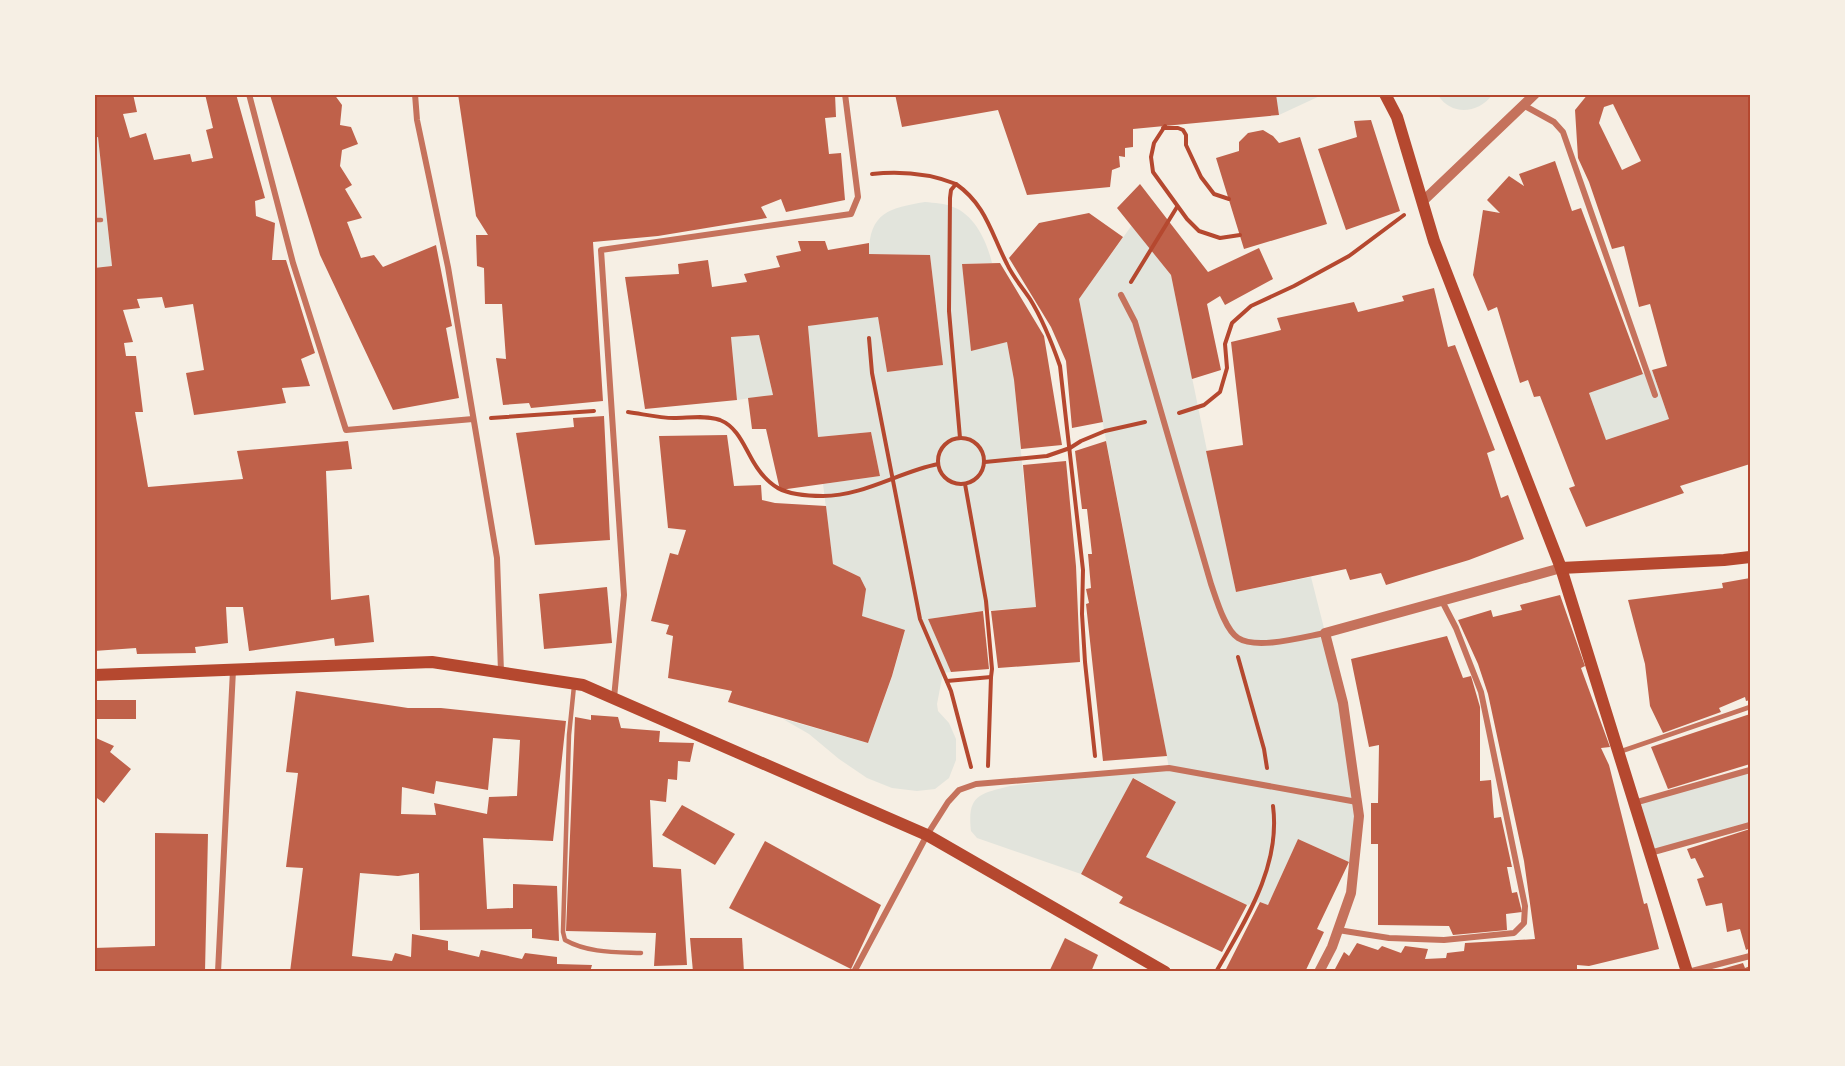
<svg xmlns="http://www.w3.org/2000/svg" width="1845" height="1066" font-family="'Exo 2',sans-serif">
<rect width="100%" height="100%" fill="#f6efe4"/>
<g fill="#e2e4dc">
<path d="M1276 95H1322L1279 115Z"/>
<path d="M1438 95H1492C1478 114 1451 116 1438 95Z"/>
<path d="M98 137 112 266 95 268 94 138Z"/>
<path d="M925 202C934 203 945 203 953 207 975 215 987 242 992 263L962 264 971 350 1007 342 1014 380 1036 607 983 611 928 619 951 672 943 673 937 704 938 711 949 723 956 739V760L949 778 935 789 917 791 892 788 867 778 839 759 809 734 783 719 868 743 892 677 905 631 862 616 860 577 833 564 823 484 880 476 871 432 818 437 808 326 878 317 887 372 943 365 930 255 869 254C869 212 890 208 925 202Z"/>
<path d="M1132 225 1171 275 1236 592 1311 577 1343 703 1359 816 1354 863 1349 862 1298 839 1268 905 1260 902 1247 905 1146 857 1176 802 1134 778 1081 874 977 838 971 831C967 795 979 794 1010 786L1169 768 1079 299Z"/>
<path d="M759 335 773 395 737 400 731 337Z"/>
<path d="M1652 370 1669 419 1606 440 1589 393Z"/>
<path d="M1750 770V825L1650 853 1634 803Z"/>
</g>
<g fill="#bf614a" fill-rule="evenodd">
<path d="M94 94H133L137 112 123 114 130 138 146 133 154 160 190 154 192 162 213 158 206 130 213 128 205 94H236L265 198 255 201 256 216 275 223 272 260H286L315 353 301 359 310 386 282 388 286 403 194 415 186 373 204 370 193 304 165 308 162 297 137 299 140 308 123 310 133 342 124 343 126 356H136L143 412H135L148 487 243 479 237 451 348 441 352 469 326 471 331 600 369 595 374 642 335 646 334 638 249 651 243 607H226L228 643 195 647 196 653 137 654 136 648 94 651V268L112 266 98 137 94 138Z"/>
<path d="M273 94H334L342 105 340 125 351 127 358 144 342 150 340 166 352 185 345 189 362 218 347 222 361 258 374 255 383 267 436 245 452 326 446 328 459 398 393 410 320 255 270 95Z"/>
<path d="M458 94H835L836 117 825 118 829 154 841 153 845 200 786 212 781 199 761 207 767 218 658 236 593 242 603 401 531 408 529 403 503 405 496 358 506 359 502 304H485L484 268 477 266 476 235H488L476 216Z"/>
<path d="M895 94H1276L1279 115 1133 129V147L1125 148V157L1119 156 1120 167 1112 170 1110 187 1027 195 998 110 902 127Z"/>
<path d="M1588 94H1750V464L1680 486 1684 493 1586 527 1569 488 1575 486 1540 396 1534 397 1528 380 1520 383 1497 307 1488 311 1473 275 1483 210 1500 213 1487 200 1509 176 1524 186 1519 174 1555 161 1572 211 1581 208 1643 374 1589 393 1606 440 1669 419 1652 370 1667 366 1650 304 1639 307 1624 246 1612 249 1589 182 1578 158 1575 110ZM1613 104 1641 161 1622 170 1599 123 1604 107Z"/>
<path d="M1371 120 1400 211 1346 230 1318 149 1357 137 1354 121Z"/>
<path d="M1263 130 1273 136 1279 143 1300 137 1327 224 1244 249 1216 158 1239 151V142L1248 133Z"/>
<path d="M1140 184 1208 272 1259 248 1273 279 1225 305 1220 296 1207 304 1221 370 1192 379 1171 275 1117 208Z"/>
<path d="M1089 213 1123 237 1079 299 1103 422 1072 428 1066 361 1051 327 1009 258 1039 223Z"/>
<path d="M798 241H825L828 250 869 243V254L930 255 943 365 887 372 878 317 808 326 818 437 871 432 880 476 780 490 766 429H752L748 398 773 395 759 335 731 337 737 400 645 409 625 277 679 274 678 264 708 260 712 287 747 282 744 274 780 267 776 256 801 251Z"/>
<path d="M1000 263 1044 336 1062 445 1021 449 1014 380 1007 342 971 351 962 264Z"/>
<path d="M1434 288 1448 347 1455 345 1495 450 1487 453 1501 498 1508 495 1524 539 1469 560 1386 585 1381 573 1350 580 1346 569 1236 592 1206 451 1243 445 1231 342 1281 330 1277 318 1354 302 1358 312 1404 301 1402 296Z"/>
<path d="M604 416 610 540 535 545 516 433 574 427 573 418Z"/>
<path d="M727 435 734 486 761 485 762 500 775 503 826 506 833 564 860 577 866 589 862 616 905 630 892 676 868 743 728 702 732 691 668 678 673 636 666 634 669 625 651 621 670 553 678 555 686 530 668 528 659 436Z"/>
<path d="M1106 441 1136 598 1167 756 1103 761 1086 604 1089 603 1086 589 1091 588 1088 554H1092L1087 509H1082L1075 451Z"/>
<path d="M1066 461 1076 566 1080 662 998 668 991 611 1036 607 1023 465Z"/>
<path d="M1750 578V700L1746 701 1745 697 1719 708 1721 712 1663 733 1650 706 1645 664 1628 600 1723 588 1722 583Z"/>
<path d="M607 587 612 643 544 649 539 594Z"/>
<path d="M1560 595 1585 666 1581 668 1610 747 1601 748 1609 765 1644 904 1647 903 1659 949 1589 966 1577 965V972H1340L1335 969 1344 952 1349 956 1357 943 1378 950 1382 946 1401 953 1405 946 1428 949 1425 959 1446 958 1447 953 1464 951 1465 943 1535 939 1524 861 1488 694 1478 664 1458 620 1491 610 1493 617 1522 610 1520 605Z"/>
<path d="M983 611 989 669 951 672 928 619Z"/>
<path d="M1447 636 1463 678 1471 676 1480 707V781L1491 780 1494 818 1501 817 1512 867H1507L1512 893 1517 892 1522 912 1506 914 1507 930 1453 935 1449 926 1378 925V844H1371V803H1378L1379 745 1369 747 1351 659Z"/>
<path d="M296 691 408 708H441L566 721 553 841 483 838 487 909 513 908V884L557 886 559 941 532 938V929L420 930 419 873 398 876 360 873 352 956 392 961 395 953 411 957 412 934 448 941V950L479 957 481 950 522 959 525 953 557 957V964L592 965 590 972H290L303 868 286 867 298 773 286 772ZM493 738 520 740 517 796 489 797 487 814 434 803 436 815 401 814 402 787 434 794 436 781 488 790Z"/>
<path d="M95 700H136V719H96Z"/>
<path d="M1750 714V764L1668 789 1651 747Z"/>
<path d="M591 715 618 717 621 728 660 731 659 742 694 743 690 762 678 761 677 780 668 779 666 802 650 800 653 867 681 869 687 965 654 966 656 933 566 931 575 717 591 720Z"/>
<path d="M96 738 114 746 110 752 131 769 104 803 94 796Z"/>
<path d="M1133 778 1176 802 1146 857 1247 905 1222 952 1119 903 1123 897 1081 874Z"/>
<path d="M682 805 735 834 715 865 662 835Z"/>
<path d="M1750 829V948L1746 950 1740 929 1727 932 1722 903 1706 906 1697 879 1704 877 1695 858 1691 859 1687 849Z"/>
<path d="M155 833 208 834 205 972H94V948L155 946Z"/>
<path d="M1298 839 1349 862 1317 929 1324 932 1305 972H1230L1226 969 1260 902 1268 905Z"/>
<path d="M765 841 881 905 851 969 729 908Z"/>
<path d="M690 938H742L744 972H693Z"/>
<path d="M1065 938 1098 955 1091 972H1049Z"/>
<path d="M1743 963 1745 968 1750 966V972H1711Z"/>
</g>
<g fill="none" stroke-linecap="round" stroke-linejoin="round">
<g stroke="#b5482f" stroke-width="4">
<path d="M1165 126 1154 143 1151 157 1153 172 1187 219 1199 231 1220 238 1240 235"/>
<path d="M1163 128H1178L1183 130 1186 135V145L1201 177 1214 194 1229 199"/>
<path d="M872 174C901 171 928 173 956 184"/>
<path d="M1131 282 1177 207"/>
<path d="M869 338 872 373 920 619 951 691 971 767"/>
<path d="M628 412C643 414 659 418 674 418 689 418 706 415 720 420 735 426 742 441 749 454 767 489 784 496 823 496 863 496 899 472 938 464"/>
<path d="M1179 413 1204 405 1220 392 1227 368 1225 344 1232 323 1251 306 1294 286 1349 256 1404 215"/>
<path d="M491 418 594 411"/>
<circle cx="961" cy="461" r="23"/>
<path d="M960 438 949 311 950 198 951 190 956 184C986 205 991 233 1007 264 1013 277 1022 287 1030 299 1043 320 1052 343 1060 366L1083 570 1082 614 1085 662 1095 756"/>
<path d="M985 462 1047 456 1070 448 1081 441 1105 431 1145 422"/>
<path d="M965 484 986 601 992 669 991 677"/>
<path d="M1238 657 1264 749 1267 768"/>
<path d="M947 681 991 677 988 766"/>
<path d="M1216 972C1245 921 1281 867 1273 806"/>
</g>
<g stroke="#c5725c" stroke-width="4.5">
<path d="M94 220H101"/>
<path d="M574 686 569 735 563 932 565 940C588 953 615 952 641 953"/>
<path d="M1619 752 1750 707"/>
</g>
<g stroke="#c5725c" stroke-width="6">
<path d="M249 94 293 263 346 430 473 419"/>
<path d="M415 94 417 120 448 267 497 558 501 672"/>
<path d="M1523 105 1554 122 1563 132 1655 395"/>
<path d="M1121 295 1135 322 1211 584C1216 598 1225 630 1238 638 1257 650 1303 637 1325 633"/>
<path d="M614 698 624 595 601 250 851 214 858 197 845 94"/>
<path d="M1634 803 1750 770"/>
<path d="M1650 853 1750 825"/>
<path d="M1338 930 1389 938 1444 940 1514 933 1524 923 1525 906 1481 692 1456 628 1442 601"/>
<path d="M218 972 233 670"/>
<path d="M854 972 927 835 948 802 959 790 976 784 1169 768 1357 802"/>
<path d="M1688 972 1750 956"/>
</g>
<g stroke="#c5725c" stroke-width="10">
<path d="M1423 201 1535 94"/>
<path d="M1319 972 1332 947 1351 893 1359 816 1343 703 1325 633 1561 568"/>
</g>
<g stroke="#b5482f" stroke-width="12">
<path d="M1385 94 1397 117 1434 241 1561 568 1687 972"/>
<path d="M1561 568 1724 560 1750 557"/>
<path d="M94 675 432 662 583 685 927 835 1165 972"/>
</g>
</g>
<rect width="1845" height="1066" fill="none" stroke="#f6efe4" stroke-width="192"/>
<rect x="96" y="96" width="1653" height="874" fill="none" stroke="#b5482f" stroke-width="2"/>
</svg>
